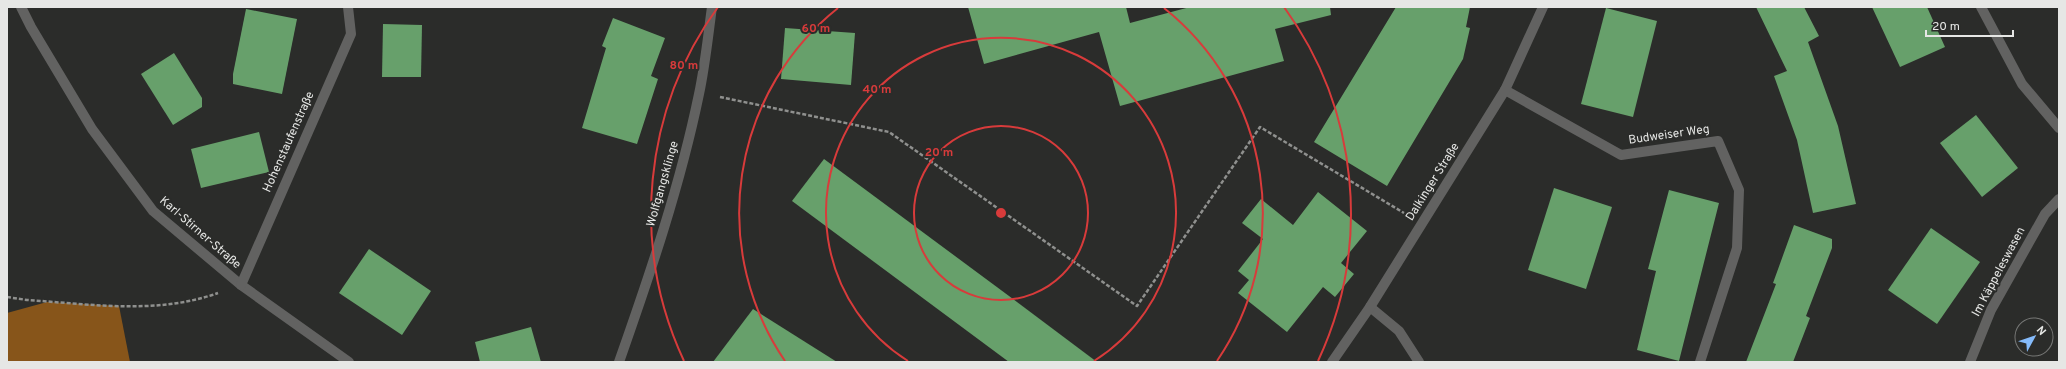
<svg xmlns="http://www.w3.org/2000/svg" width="2066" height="369" font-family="Overpass,sans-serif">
<rect width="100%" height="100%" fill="#2b2c2a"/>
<path fill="#87551a" d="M47 302 119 306 130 362H7V313Z"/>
<g fill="#67a06b">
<path d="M968 7H1126L1130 23 1190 7H1330L1331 15 1275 29 1284 61 1120 106 1099 32 984 64Z"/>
<path d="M1396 7H1470L1466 27 1470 28 1463 59 1387 186 1314 142Z"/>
<path d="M1756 7H1804L1819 36 1808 42 1838 126 1856 204 1813 213 1797 140 1774 76 1787 71Z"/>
<path d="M1872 7H1927L1945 47 1900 67Z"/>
<path d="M1606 8 1657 21 1633 117 1581 104Z"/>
<path d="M246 9 297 19 282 94 233 84V74Z"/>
<path d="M613 18 665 38 651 76 658 79 637 144 582 128 606 48 602 46Z"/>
<path d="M383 24 422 25 421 77H382Z"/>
<path d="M785 28 855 33 851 85 781 79Z"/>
<path d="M174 53 202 98V107L173 125 141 74Z"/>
<path d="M1976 115 2018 168 1982 197 1940 143Z"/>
<path d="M259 132 269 172 201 188 191 149Z"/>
<path d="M824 159 1009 296 1097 362H1009L792 201Z"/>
<path d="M1554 188 1612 207 1586 289 1528 270Z"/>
<path d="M1669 190 1719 203 1679 361 1637 350 1656 271 1648 269Z"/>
<path d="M1318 192 1367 231 1341 263 1354 274 1335 297 1323 287 1287 332 1238 293 1249 280 1238 271 1263 239 1242 223 1261 199 1293 225Z"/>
<path d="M1794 225 1832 239V248L1806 316 1810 318 1793 362H1746L1776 284 1773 283Z"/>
<path d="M1931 228 1980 262 1937 324 1888 290Z"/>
<path d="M369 249 431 291 402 335 339 293Z"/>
<path d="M753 309 837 362H713Z"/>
<path d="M531 327 541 362H480L475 342Z"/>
</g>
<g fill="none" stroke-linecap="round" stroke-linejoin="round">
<g stroke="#8f908e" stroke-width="2.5" stroke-dasharray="4 2" stroke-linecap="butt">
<path d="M720 97 889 132 1137 306 1260 127 1404 213"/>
<path d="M7 297 27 300C90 304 157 315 218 293"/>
</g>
<g stroke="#626261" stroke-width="10">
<path d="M21 7 31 27 92 129 153 211 241 285 349 362"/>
<path d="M1981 7 2022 84 2059 128"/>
<path d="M1505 90 1621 155 1718 141 1739 190 1737 248 1700 362"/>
<path d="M241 285 351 34 348 7"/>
<path d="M1370 307 1399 331 1419 362"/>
<path d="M619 362C650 274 680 186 699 94 705 66 708 36 712 7"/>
<path d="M1332 362 1370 307 1505 90 1543 7"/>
<path d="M1970 362 1991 310 2045 214 2059 199"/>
</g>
</g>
<g fill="none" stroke="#d83b3b" stroke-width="2">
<circle cx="1001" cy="213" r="87"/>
<path d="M908 361A175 175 0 1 1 1094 361"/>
<path d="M785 361A262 262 0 0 1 838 8M1164 8A262 262 0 0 1 1217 361"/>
<path d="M684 361A350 350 0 0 1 718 7M1284 7A350 350 0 0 1 1318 361"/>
</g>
<g text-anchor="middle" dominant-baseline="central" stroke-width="4" stroke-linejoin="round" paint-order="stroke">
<g font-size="12" fill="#e6e7e5" stroke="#2b2c2a">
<text transform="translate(1669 135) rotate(-8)">Budweiser Weg</text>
<text transform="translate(289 142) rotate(-66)">Hohenstaufenstraße</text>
<text transform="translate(1433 182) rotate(-58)">Dalkinger Straße</text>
<text transform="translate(663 184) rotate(-74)">Wolfgangsklinge</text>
<text transform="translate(200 233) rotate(41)">Karl-Stirner-Straße</text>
<text transform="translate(1999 272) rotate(-62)">Im Käppeleswasen</text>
</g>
</g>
<circle cx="1001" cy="213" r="6" fill="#d83b3b" stroke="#2b2c2a" stroke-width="2"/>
<g font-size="12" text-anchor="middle" font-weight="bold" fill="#d83b3b" stroke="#2b2c2a" stroke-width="4" stroke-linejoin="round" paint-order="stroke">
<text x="816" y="32">60 m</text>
<text x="684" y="69">80 m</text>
<text x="877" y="93">40 m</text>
<text x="939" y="156">20 m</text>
</g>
<rect width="2066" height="369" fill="none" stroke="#e6e7e5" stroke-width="16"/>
<g transform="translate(2034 337) rotate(50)"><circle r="19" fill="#2b2c2a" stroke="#767775"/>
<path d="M0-3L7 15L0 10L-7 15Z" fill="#85bbfb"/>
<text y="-6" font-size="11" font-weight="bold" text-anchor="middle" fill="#e6e7e5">N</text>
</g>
<path d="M1926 30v6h87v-6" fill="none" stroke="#e6e7e5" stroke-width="2"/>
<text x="1932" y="30" font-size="12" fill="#e6e7e5" stroke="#2b2c2a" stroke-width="3" paint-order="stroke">20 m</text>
</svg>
